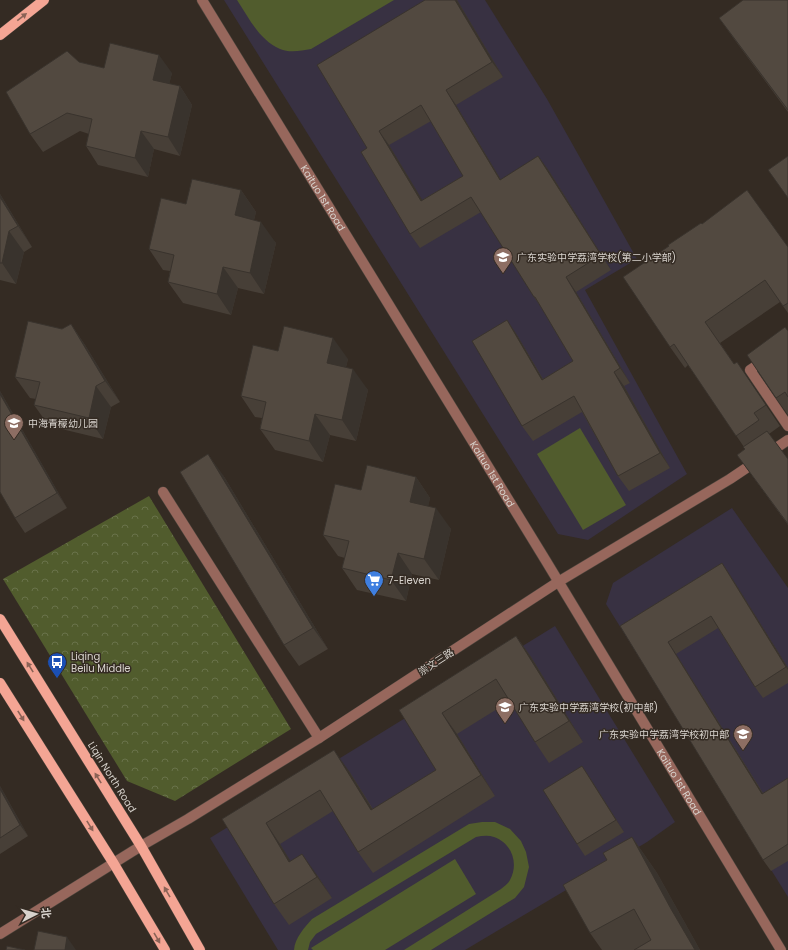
<svg xmlns="http://www.w3.org/2000/svg" width="788" height="950" font-family="Poppins,'Noto Sans SC',sans-serif">
<defs>
<pattern id="forest-crowns" width="20" height="18" patternUnits="userSpaceOnUse"><rect width="20" height="18" fill="#515c2d"/><path d="M2 6a3 3 0 1 1 6 0M12 15a3 3 0 1 1 6 0" fill="none" stroke="#69724a"/></pattern>
</defs>
<rect width="100%" height="100%" fill="#342b23"/>
<g fill="#383142">
<path d="M224 0H485L547 99 637 259 585 290 687 474 588 540 558 534Z"/>
<path d="M732 508 788 588V897L606 604 613 583Z"/>
<path d="M555 626 675 822 647 842 465 950H278L210 838Z"/>
</g>
<g fill="#515c2d">
<path d="M237 0H394L311 49C301 51 289 53 280 49 259 40 249 18 237 0Z"/>
<path d="M580 428 626 505 583 530 537 454Z"/>
<path d="M482 822H495L510 829 521 841 526 852 529 867 524 887 515 898 431 950H404L501 889C504 886 508 884 510 880 519 864 512 843 494 837 488 835 482 836 476 837L316 934 310 942 308 950H294C295 938 304 928 312 919L469 824Z"/>
<path d="M455 859 476 894 385 950H313L311 948Z"/>
</g>
<path fill="url(#forest-crowns)" d="M149 496 291 729 175 801 127 781 3 579Z"/>
<g fill="none" stroke-linecap="round" stroke-linejoin="round">
<defs>
<g id="minor">
<path id="s1" d="M202 0 546 561 781 950"/>
<path d="M788 345 750 370 788 426"/>
<path d="M163 492 319 738"/>
<path d="M0 934 141 846 188 819 319 738 558 582 730 479 788 440"/>
</g>
<g id="major">
<path d="M0 35 44 0"/>
<path d="M0 619 141 846 200 950"/>
<path d="M0 683 114 864 165 950"/>
</g>
</defs>
<use href="#minor" stroke="#4e463e" stroke-width="11"/>
<use href="#major" stroke="#4e463e" stroke-width="11"/>
<use href="#minor" stroke="#97675c" stroke-width="10"/>
<use href="#major" stroke="#f4a594" stroke-width="10"/>
</g>
<g fill="#473f37" fill-rule="evenodd">
<path d="M425 0H457L503 77 456 105 501 180 538 156 549 171 611 270 576 292 630 383 624 386 670 468 629 491 618 476 582 412 533 441 522 426 507 320 517 335 543 379 573 361 541 307 534 297 481 212 420 248 410 234 367 148ZM431 121 463 176 422 200 389 145Z"/>
<path d="M788 0V112L734 39 719 18Z"/>
<path d="M79 62 104 68 172 73 169 84 180 86 192 105 180 156 154 149 148 177 98 165 86 146 89 134 80 131 43 152 30 134Z"/>
<path d="M241 190 256 212 254 220 276 243 264 294 238 288 231 315 183 303 168 282 170 271 163 270 149 249 186 204Z"/>
<path d="M0 194 32 247 24 252 16 284 0 280Z"/>
<path d="M702 224 788 247V313L780 302 720 343 734 364 751 383 780 426 769 434 788 459V525L737 455 745 449 744 447 688 365 685 368 670 347Z"/>
<path d="M71 324 85 345 120 402 111 407 103 439 49 426 34 405 36 399 30 398 15 377 62 329Z"/>
<path d="M788 331V415L776 398Z"/>
<path d="M278 351 348 359 346 367 368 390 356 441 330 435 323 462 275 450 260 429 262 418 255 417 241 396Z"/>
<path d="M0 391 67 508 25 533 15 518Z"/>
<path d="M223 475 328 649 299 666 284 645Z"/>
<path d="M416 477 430 498 428 506 451 529 439 580 412 574 406 601 357 590 342 568 345 558 338 556 323 535Z"/>
<path d="M722 563 730 575 788 668V683L763 698 755 687 718 628 676 654 763 793 788 778V861L771 871 763 860 620 626Z"/>
<path d="M516 636 531 657 583 742 549 763 535 742 510 701 457 734 495 796 373 873 358 852 333 811 280 844 290 861 317 875 332 898 289 925 274 904 222 819 349 771 373 809 436 770 399 710Z"/>
<path d="M582 766 590 778 624 832 585 856 577 844Z"/>
<path d="M0 786 28 836 0 854Z"/>
<path d="M632 837 657 873 700 950H602L590 933 607 860Z"/>
</g>
<g fill="#39332d">
<path d="M455 0H457L503 77 492 62Z"/>
<path d="M159 55 172 73 166 98 153 80Z"/>
<path d="M180 86 192 105 180 156 168 137Z"/>
<path d="M446 90 456 105 510 195 500 180Z"/>
<path d="M141 131 154 149 148 177 135 158Z"/>
<path d="M379 131 389 145 432 216 421 201Z"/>
<path d="M538 156 549 171 611 270 601 255Z"/>
<path d="M241 190 256 212 250 236 235 215Z"/>
<path d="M0 194 32 247 18 226 0 197Z"/>
<path d="M261 222 276 243 264 294 250 273Z"/>
<path d="M9 231 24 252 16 284 2 263Z"/>
<path d="M223 267 238 288 231 315 217 294Z"/>
<path d="M566 277 576 292 630 383 620 368Z"/>
<path d="M507 320 517 335 552 395 542 380Z"/>
<path d="M71 324 85 345 120 402 105 381Z"/>
<path d="M333 338 348 359 342 384 327 363Z"/>
<path d="M353 369 368 390 356 441 342 420Z"/>
<path d="M614 372 624 386 670 468 660 453Z"/>
<path d="M96 386 111 407 103 439 89 418Z"/>
<path d="M0 391 67 508 57 493 0 394Z"/>
<path d="M315 414 330 435 323 462 309 441Z"/>
<path d="M208 454 223 475 328 649 313 628Z"/>
<path d="M416 477 430 498 425 523 410 502Z"/>
<path d="M436 508 451 529 439 580 424 559Z"/>
<path d="M398 553 412 574 406 601 391 580Z"/>
<path d="M722 563 730 575 788 668V670Z"/>
<path d="M516 636 531 657 583 742 569 721Z"/>
<path d="M668 642 676 654 770 805 762 794Z"/>
<path d="M442 713 457 734 495 796 481 775Z"/>
<path d="M334 750 349 771 386 831 371 810Z"/>
<path d="M582 766 590 778 624 832 616 820Z"/>
<path d="M0 786 28 836 20 825 0 789Z"/>
<path d="M266 823 280 844 304 883 289 862Z"/>
<path d="M632 837 657 873 700 950H695L671 909Z"/>
<path d="M302 854 317 875 332 898 317 877Z"/>
<path d="M67 937 76 950H65Z"/>
</g>
<g fill="#524940" stroke="#39332d" fill-rule="evenodd">
<path d="M425 0H455L492 62 446 90 500 180 538 156 601 255 566 277 620 368 614 372 660 453 618 476 574 396 522 426 472 341 507 320 542 380 573 361 535 297H534L471 197 410 234 361 152 367 148 317 65ZM421 105 463 176 421 201 379 131Z"/>
<path d="M743 0H788V110L719 18Z"/>
<path d="M110 43 159 55 153 80 180 86 168 137 141 131 135 158 86 146 92 119 67 113 30 134 6 92 67 51 79 62 104 68Z"/>
<path d="M788 156V198L768 170Z"/>
<path d="M192 179 241 190 235 215 261 222 250 273 223 267 217 294 168 282 174 255 149 249 161 198 186 204Z"/>
<path d="M747 190 788 247V303L783 306 765 280 705 322 734 364 737 362 766 405 754 413 759 420 736 436 674 344 670 347 623 277 669 246 668 245 701 223 702 224Z"/>
<path d="M0 197 18 226 9 231 2 263H0Z"/>
<path d="M28 321 62 329 71 324 105 381 96 386 89 418 34 405 40 382 15 377Z"/>
<path d="M284 326 333 338 327 363 353 369 342 420 315 414 309 441 260 429 266 402 241 396 253 345 278 351Z"/>
<path d="M785 327 788 331V397L785 392 776 398 747 355Z"/>
<path d="M0 394 57 493 15 518 0 492Z"/>
<path d="M767 431 788 459V524L737 455 745 449 743 447Z"/>
<path d="M208 454 313 628 284 645 180 472Z"/>
<path d="M367 465 416 477 410 502 436 508 424 559 398 553 391 580 342 568 349 541 323 535 335 484 361 490Z"/>
<path d="M722 563 786 667 755 687 711 616 668 642 762 794 788 778V844L763 860 620 626Z"/>
<path d="M516 636 569 721 535 742 496 679 442 713 481 775 358 852 320 790 266 823 289 862 302 854 317 877 274 904 222 819 334 750 371 810 436 770 399 710Z"/>
<path d="M582 766 616 820 577 844 543 790Z"/>
<path d="M0 789 20 825 0 838Z"/>
<path d="M632 837 671 909 695 950H634L651 940 634 909 590 933 563 885 607 860 603 853Z"/>
<path d="M38 931 67 937 65 950H34Z"/>
<path d="M7 946 25 950H6Z"/>
</g>
<defs><path id="oneway-solid" d="M-6-.8H1V-3.2L6.5 0L1 3.2V.8H-6Z"/></defs>
<g fill="#8a6256">
<use href="#oneway-solid" transform="translate(22 17) rotate(-38)"/>
<use href="#oneway-solid" transform="translate(30 667) rotate(-122)"/>
<use href="#oneway-solid" transform="translate(21 716) rotate(58)"/>
<use href="#oneway-solid" transform="translate(98 778) rotate(-122)"/>
<use href="#oneway-solid" transform="translate(90 826) rotate(58)"/>
<use href="#oneway-solid" transform="translate(167 892) rotate(-120)"/>
<use href="#oneway-solid" transform="translate(157 938) rotate(60)"/>
</g>
<defs>
<symbol id="school-pin" viewBox="-11 -11 22 30"><path d="M0 17L-7.5 6A9.5 9.5 0 1 1 7.5 6Z" fill="#8d6e63" stroke="#342b23"/><path d="M0-5L7-2L0 1L-7-2ZM-4 1L0 2.5L4 1V4Q0 6-4 4Z" fill="#fff"/></symbol>
<symbol id="supermarket-pin" viewBox="-11 -11 22 30"><path d="M0 17L-7.5 6A9.5 9.5 0 1 1 7.5 6Z" fill="#3f7fe0" stroke="#342b23"/><path d="M-6-5.5h2.5l.6 2H6L4.5 2H-2.5L-4.4-4H-6ZM-1.5 3.2a1.3 1.3 0 1 0 .1 0ZM3 3.2a1.3 1.3 0 1 0 .1 0Z" fill="#fff"/></symbol>
<symbol id="bus-pin" viewBox="-11 -11 22 30"><path d="M0 17L-7.5 6A9.5 9.5 0 1 1 7.5 6Z" fill="#1a4fb4" stroke="#342b23"/><path d="M-5-6H5V4H4V6H2V4H-2V6H-4V4H-5ZM-3.5-4V0h7V-4ZM-3.5 1.2v1.5H-2V1.2ZM2 1.2v1.5H3.5V1.2Z" fill="#fff"/></symbol>
</defs>
<g fill-rule="evenodd">
<use href="#school-pin" x="492" y="246" width="22" height="30"/>
<use href="#school-pin" x="3" y="412" width="22" height="30"/>
<use href="#supermarket-pin" x="363" y="569" width="22" height="30"/>
<use href="#bus-pin" x="46" y="651" width="22" height="30"/>
<use href="#school-pin" x="494" y="696" width="22" height="30"/>
<use href="#school-pin" x="732" y="723" width="22" height="30"/>
</g>
<g text-anchor="middle" dominant-baseline="central" stroke-width="3" stroke-linejoin="round" paint-order="stroke">
<g font-size="10" fill="#d8d3cd" stroke="#342b23">
<text stroke="none"><textPath href="#s1" startOffset="232">Kaituo 1st Road</textPath></text>
<text stroke="none"><textPath href="#s1" startOffset="556">Kaituo 1st Road</textPath></text>
<text transform="translate(436 662) rotate(-33)">崇文三路</text>
<text transform="translate(112 777) rotate(58)">Liqin North Road</text>
<text stroke="none"><textPath href="#s1" startOffset="916">Kaituo 1st Road</textPath></text>
</g>
<g font-size="10" fill="#d8d3cd" stroke="#342b23" text-anchor="start">
<text x="517" y="257">广东实验中学荔湾学校(第二小学部)</text>
<text x="28" y="423">中海青檬幼儿园</text>
<text x="388" y="580">7-Eleven</text>
<text x="71" y="656">Liqing<tspan x="71" dy="12">Beilu Middle</tspan></text>
<text x="519" y="707">广东实验中学荔湾学校(初中部)</text>
<text x="729" y="734" text-anchor="end">广东实验中学荔湾学校初中部</text>
</g>
</g>
<g transform="translate(36 914) rotate(84)" stroke="#342b23" stroke-width="3" paint-order="stroke">
<path d="M0-3L7 15L0 10L-7 15Z" fill="#d8d3cd"/>
<text y="-6" font-size="11" font-weight="bold" text-anchor="middle" fill="#d8d3cd">北</text>
</g>
</svg>
